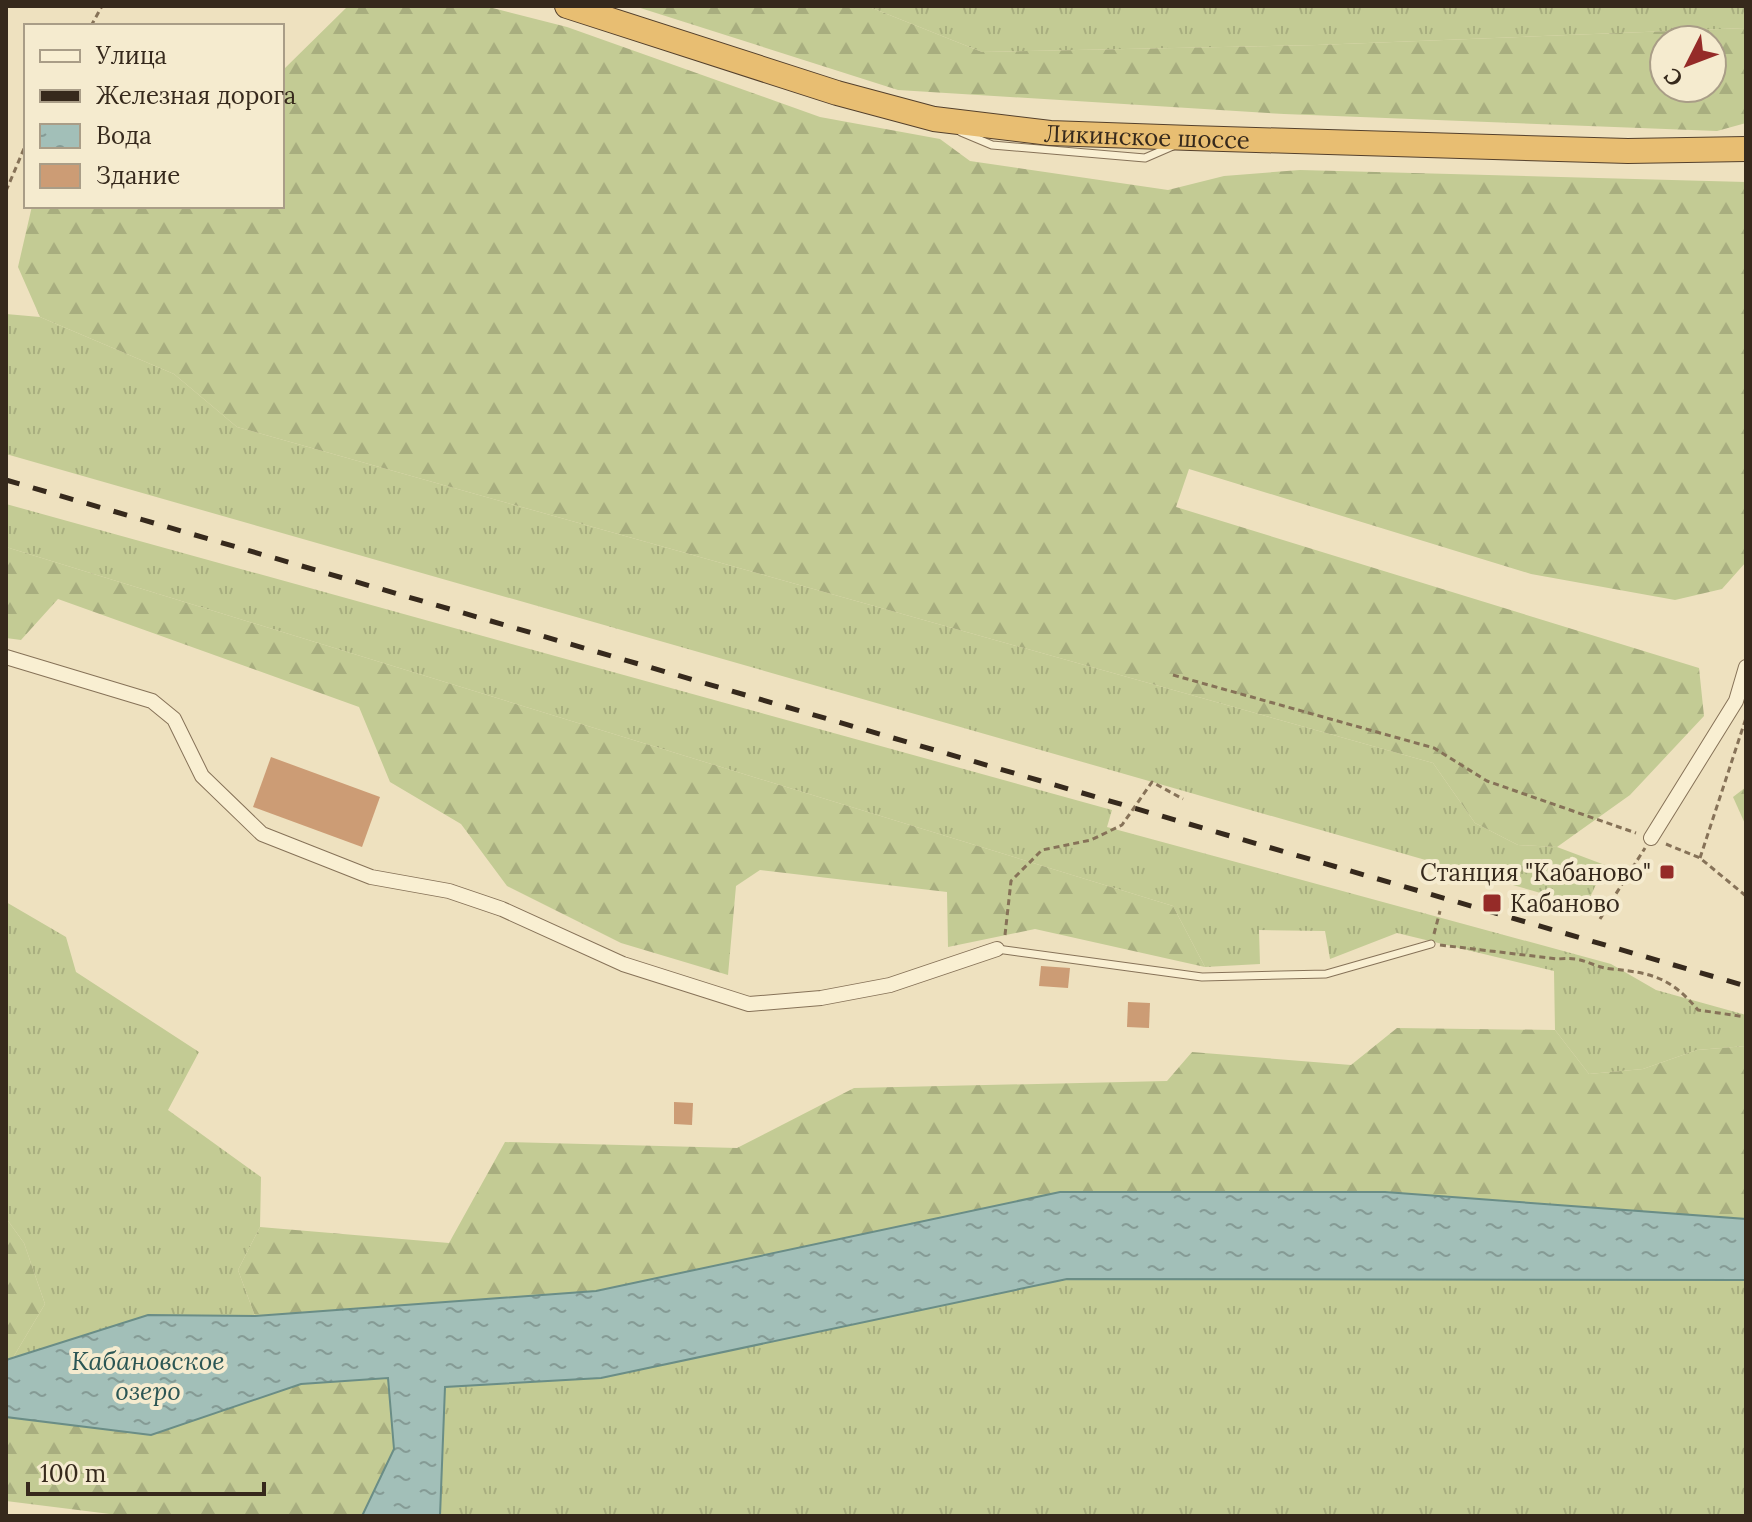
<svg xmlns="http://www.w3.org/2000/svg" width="1752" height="1522" font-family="Lora,serif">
<defs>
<pattern id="grass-tufts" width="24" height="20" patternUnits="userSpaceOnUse" patternTransform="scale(2)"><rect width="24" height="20" fill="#c3cb94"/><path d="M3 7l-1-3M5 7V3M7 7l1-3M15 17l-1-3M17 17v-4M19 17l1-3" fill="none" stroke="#a8ae7f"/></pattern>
<pattern id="forest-firs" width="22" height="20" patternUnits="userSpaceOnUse" patternTransform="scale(2)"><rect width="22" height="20" fill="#c3cb94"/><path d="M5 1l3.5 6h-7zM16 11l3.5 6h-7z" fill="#a8ae7f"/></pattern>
<pattern id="water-ripples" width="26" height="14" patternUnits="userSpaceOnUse" patternTransform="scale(2)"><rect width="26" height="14" fill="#a2bfb8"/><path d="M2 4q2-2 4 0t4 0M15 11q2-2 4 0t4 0" fill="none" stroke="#859b95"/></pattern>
</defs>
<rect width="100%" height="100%" fill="#eee1bf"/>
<g fill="url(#grass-tufts)">
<path d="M867 6H1746V28L1317 45 982 52Z"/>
<path d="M6 314 40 317 174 374 237 427 1433 763 1475 823 1518 845 1557 847 1605 865 1586 906 6 454Z"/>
<path d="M6 504 1112 810 1107 827 1611 964 1656 990 1746 1015V1046L1697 1050 1643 1069 1589 1074 1555 1030 1554 971 1397 933 1330 959 1325 931 1259 930 1260 964 1205 967 1173 906 6 547Z"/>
<path d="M6 902 66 937 76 972 199 1052 168 1110 261 1177 260 1227 238 1270 255 1316 148 1315 11 1361 45 1304 24 1243 6 1218Z"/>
<path d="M1067 1279 1746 1280V1516H440L445 1387 601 1378Z"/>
</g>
<g fill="url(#forest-firs)" fill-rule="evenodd">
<path d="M348 6H485L567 27 820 117 940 139 970 161 1168 190 1224 176 1300 170 1746 182V562L1722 589 1675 600 1531 574 1189 469 1176 507 1699 668 1704 716 1630 795 1557 847 1518 845 1475 823 1433 763 237 427 174 374 40 317 18 267 32 206H282V71Z"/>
<path d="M634 6H867L982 52 1317 45 1746 28V123L1717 131 1284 114 898 90ZM1712 40V88H1664V40Z"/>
<path d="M6 547 1173 906 1205 967 1035 929 948 947 947 892 760 870 736 886 728 975 621 943 507 886 461 824 390 782 359 707 58 599 21 640 6 638Z"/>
<path d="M1746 787V826L1733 797Z"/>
<path d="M1397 1028 1555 1030 1589 1074 1643 1069 1697 1050 1746 1046V1219L1385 1192H1060L596 1291 255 1316 238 1270 260 1227 449 1243 505 1142 737 1148 854 1088 1167 1081 1192 1052 1351 1065Z"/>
<path d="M6 1218 24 1243 45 1304 11 1361 6 1360Z"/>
<path d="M388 1378 394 1449 362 1516H126L6 1501V1417L151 1435 301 1384Z"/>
</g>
<path fill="url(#water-ripples)" stroke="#6a8d86" stroke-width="2" d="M1060 1192H1385L1746 1219V1280L1067 1279 601 1378 445 1387 440 1516H362L394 1449 388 1378 301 1384 151 1435 6 1417V1360L148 1315 255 1316 596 1291Z"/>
<g fill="#cc9c75">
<path d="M271 757 380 797 362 847 253 807Z"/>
<path d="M1041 966 1070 968 1068 988 1039 986Z"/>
<path d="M1128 1002 1150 1003 1149 1028 1127 1027Z"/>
<path d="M674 1102 693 1103 692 1125 674 1124Z"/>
</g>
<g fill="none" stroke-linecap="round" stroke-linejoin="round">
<defs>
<g id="service">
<path d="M961 132 992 145 1145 158 1175 145"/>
<path d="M997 949 1202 977 1326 974 1431 944"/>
</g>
<g id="minor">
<path d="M6 657 152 701 174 719 202 776 262 834 371 877 449 891 502 909 623 964 749 1004 821 998 890 985 997 949"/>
<path d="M1651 838 1736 701 1746 667"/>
</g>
<g id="trunk">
<path id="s1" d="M567 6 837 93 934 119 1050 133 1191 138 1628 151 1746 149"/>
</g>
</defs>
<use href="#service" stroke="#867258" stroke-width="9"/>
<use href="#minor" stroke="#867258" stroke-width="16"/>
<use href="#trunk" stroke="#54402c" stroke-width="26"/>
<g stroke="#867258" stroke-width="3" stroke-dasharray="6 4" stroke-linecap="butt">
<path d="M91 26 102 6"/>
<path d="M6 191 26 144"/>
<path d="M1173 675 1434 748 1487 781 1636 833"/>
<path d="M1666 844 1700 858 1746 896"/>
<path d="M1700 858 1746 718"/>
<path d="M1600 919 1645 848"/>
<path d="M1434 934 1440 911"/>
<path d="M1005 935 1011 881 1042 850 1091 840 1122 825 1152 782 1183 799"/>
<path d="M1440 945 1558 959C1586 956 1590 967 1612 969 1653 973 1671 978 1698 1010L1746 1017"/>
</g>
<use href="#service" stroke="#f9efd2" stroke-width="7"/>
<use href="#minor" stroke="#f9efd2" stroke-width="14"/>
<use href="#trunk" stroke="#e8be72" stroke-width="24"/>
<path stroke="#36291c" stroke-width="5" stroke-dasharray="14 14" stroke-linecap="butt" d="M6 480 1746 986"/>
</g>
<g fill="#952b28" stroke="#f5ebcf" stroke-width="3">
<rect x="1659" y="864" width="16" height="16" rx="4"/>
<rect x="1482" y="893" width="20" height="20" rx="4"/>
</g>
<g text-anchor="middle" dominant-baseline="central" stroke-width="8" stroke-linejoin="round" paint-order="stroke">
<g font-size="24" fill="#36291c" stroke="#f5ebcf">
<text stroke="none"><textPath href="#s1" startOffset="598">Ликинское шоссе</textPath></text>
</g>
<g font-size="24" fill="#36291c" stroke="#f5ebcf" text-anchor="end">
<text x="1651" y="872">Станция "Кабаново"</text>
<text x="1510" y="903" text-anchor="start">Кабаново</text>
</g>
<g font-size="26" font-style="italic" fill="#2b5654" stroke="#f5ebcf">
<text x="148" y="1360">Кабановское<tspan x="148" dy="30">озеро</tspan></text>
</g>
</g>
<rect width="1752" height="1522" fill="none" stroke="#36291c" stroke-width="16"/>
<rect x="24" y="24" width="260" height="184" fill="#f5ebcf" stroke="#a99d87" stroke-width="2"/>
<rect x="40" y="50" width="40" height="12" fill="#f9efd2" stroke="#a99d87" stroke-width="2"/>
<text x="96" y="64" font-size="24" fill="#36291c">Улица</text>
<rect x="40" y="90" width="40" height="12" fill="#36291c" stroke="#a99d87" stroke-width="2"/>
<text x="96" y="104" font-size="24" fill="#36291c">Железная дорога</text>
<rect x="40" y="124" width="40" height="24" fill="url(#water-ripples)" stroke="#a99d87" stroke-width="2"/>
<text x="96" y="144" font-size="24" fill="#36291c">Вода</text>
<rect x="40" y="164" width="40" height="24" fill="#cc9c75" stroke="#a99d87" stroke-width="2"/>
<text x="96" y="184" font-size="24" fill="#36291c">Здание</text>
<g transform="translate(1688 64) rotate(228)"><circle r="38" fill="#f5ebcf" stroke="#a99d87" stroke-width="2"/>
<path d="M0-6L14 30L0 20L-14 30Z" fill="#952b28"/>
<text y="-12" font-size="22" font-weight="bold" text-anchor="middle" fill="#36291c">С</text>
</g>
<path d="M28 1482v12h236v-12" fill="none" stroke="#36291c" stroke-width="4"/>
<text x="40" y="1482" font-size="24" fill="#36291c" stroke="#f5ebcf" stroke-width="6" paint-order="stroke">100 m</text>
</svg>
